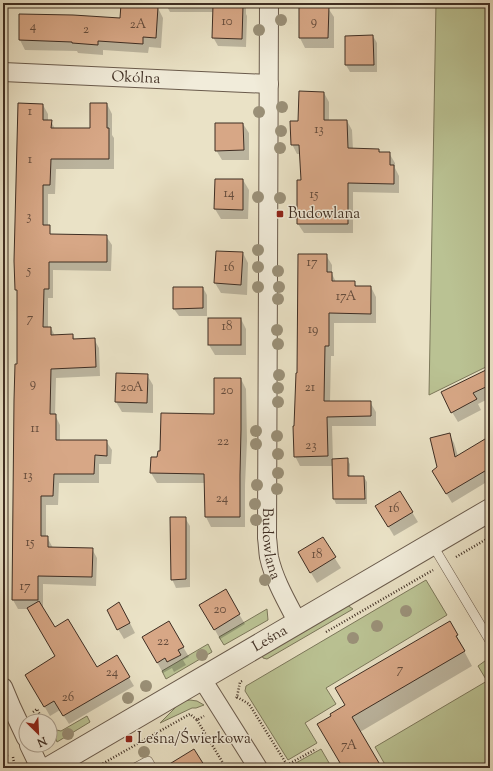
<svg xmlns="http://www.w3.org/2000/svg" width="493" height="771" font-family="'Sorts Mill Goudy',serif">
<rect width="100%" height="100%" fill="#eae2c6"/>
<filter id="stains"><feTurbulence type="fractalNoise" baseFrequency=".005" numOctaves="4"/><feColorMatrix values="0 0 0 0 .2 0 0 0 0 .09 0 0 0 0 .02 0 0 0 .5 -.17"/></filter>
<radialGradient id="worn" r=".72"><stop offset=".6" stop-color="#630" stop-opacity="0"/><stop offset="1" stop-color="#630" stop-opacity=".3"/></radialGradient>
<g fill="#bac293" stroke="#7c785b">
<path d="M436 3H490V365L429 395Z"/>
<path d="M426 580 447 615 326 688 336 704 305 723 317 743 288 760 245 691 246 686Z"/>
<path d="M347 605 353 609 267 659 263 658 262 655Z"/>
<path d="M267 609 268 620 224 645 219 637Z"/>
<path d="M208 644 212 652 166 679 162 671Z"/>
<path d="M489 658 490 763 482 768H387L375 747 487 681 478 666Z"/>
<path d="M190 700 197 701 204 705 196 708H192L160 723 180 703 184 701Z"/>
<path d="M87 716 90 722 57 742 52 729 61 731Z"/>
<path d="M321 749 332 768H293L294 764Z"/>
</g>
<g fill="#0003">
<path d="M165 3H246V14L247 16 246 47 218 46 213 37 214 12H170Z"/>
<path d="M300 3H329L328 8 334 17V48H305L300 38Z"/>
<path d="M158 8 163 18 161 48 149 47 148 53 103 50V55L78 53 77 51 25 50 20 40 121 19Z"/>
<path d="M373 36 377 43V72H350L346 65Z"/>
<path d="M324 93 329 102V121H347L352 130 353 150H379L380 153H389L395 163V168L399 176V193L353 192V233H304L298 224V181L302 180 301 154H297L292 144 299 122Z"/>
<path d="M107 104 112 114V135L114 138V169H56L55 194H48V232L21 233 43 105 48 114V121H51L55 129H91Z"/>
<path d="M243 124 249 133V160H222L216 150Z"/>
<path d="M216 180H243L249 190 248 219H221L215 209Z"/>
<path d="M106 236 112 245 111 271 53 270V298H48V328H51L55 336 73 335 75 340 94 339 99 348 100 376 56 378 55 415 60 425V441H106L112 450 111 464H99V483H59L58 505H46V537H47L53 548 92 549 97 558 96 586 43 584V610L54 628 96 668 116 656 134 686 69 724 60 710 50 716 26 675 57 657 28 609H18L13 600 18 365V293L16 289 15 253Z"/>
<path d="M217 252 243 253 248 263 247 295 221 293 215 283Z"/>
<path d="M326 255 332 265V274L336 282H354L357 287H371L376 297V323H334V356H331L330 402H370L376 412V426H332L333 460 347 459 350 464V477H364L367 482V504H336L334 499 333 466H300L295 456 298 374Z"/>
<path d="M203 288 207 295V316H179L174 309Z"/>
<path d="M241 319 246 329V355H215L209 345Z"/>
<path d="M490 369V398L478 404 481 410 458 422 452 412Z"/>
<path d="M117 374 147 375 153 385V413L122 412 116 402Z"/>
<path d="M241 379 246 389 247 441 245 485V527H211L206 517 205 483H157L151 473 158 458 215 415Z"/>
<path d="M449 434 454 443 458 456 490 437V480L452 503 433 471 439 468Z"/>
<path d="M400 492 418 522 394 536 376 506Z"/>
<path d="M185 518 190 526V587L176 588 172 579Z"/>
<path d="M322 538 341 568 317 583 305 563Z"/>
<path d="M225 591 245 624 220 639 201 605Z"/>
<path d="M125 613 135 633 124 639 118 629Z"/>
<path d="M169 623 189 657 183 660 186 665 174 672 172 668 163 673 143 637Z"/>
<path d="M449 623 465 650 464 651 472 666 360 732 381 768H344L332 716Z"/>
<path d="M3 745 9 756 3 759Z"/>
</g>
<g fill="#d7a786" stroke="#3f2e23">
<path d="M121 4 158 7 156 38 143 37V44L98 41V45L72 43V42L19 40V14L73 15 120 18Z"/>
<path d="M213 5 243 6 242 39 212 38Z"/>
<path d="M299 6H329L328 38H299Z"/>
<path d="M373 35 374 65H345V36Z"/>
<path d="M299 91 324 92V120H347L348 148 379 149V152H390V165H394V184L348 183V224H297V180H301L299 145H291L290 121H298Z"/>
<path d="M18 103 43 104V120H52L51 128H90V103H107V128H109V159H51L50 185H43V225H50V234L107 235V262H49V289H44L43 327H51V335L73 334V339L95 338 96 367 51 369 50 414H56V440H107V456L95 455 94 474H54L53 496H41V536H48V547L93 548 92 577 38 576V600H12L14 400 15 364H17V290H15L14 261Z"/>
<path d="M215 123H243L244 150 215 151Z"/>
<path d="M215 179H243V210L214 209Z"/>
<path d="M216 251 243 252 241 285 214 283Z"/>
<path d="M298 254H327V272H332V281H355V286H371V314L329 313V346H325L324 401H371V416L327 417 328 456 294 457 293 426H294L296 373H297Z"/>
<path d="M173 287H203V308L173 309Z"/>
<rect x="208" y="318" width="33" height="27"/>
<path d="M490 368V385L473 393 477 399 451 413 441 392Z"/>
<path d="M116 373 148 374 147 403 115 402Z"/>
<path d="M214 378H241V430L240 475V517H205L204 474 150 473 151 457H157L158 451H160L161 413 214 414Z"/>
<path d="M450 433 455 457 490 436V468L446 494 432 471 437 467 430 438Z"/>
<path d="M348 458V476H364L365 499H333L332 459Z"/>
<path d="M400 491 413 512 388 527 375 506Z"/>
<path d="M170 517H186V579L171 580Z"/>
<path d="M323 537 336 557 310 573 298 552Z"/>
<path d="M226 589 240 614 214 630 199 605Z"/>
<path d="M39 601 55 627 68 619 97 667 117 655 130 677 63 716 54 701 44 707 25 675 55 656 27 608Z"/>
<path d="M119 602 130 623 117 630 107 610Z"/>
<path d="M169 621 184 647 178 650 181 655 167 662 165 658 157 663 142 637Z"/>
<path d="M450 621 458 635 456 636 465 651 352 717 382 768H343L317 724 331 716 330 714 345 705 335 688Z"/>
<path d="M194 749 206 768H163Z"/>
</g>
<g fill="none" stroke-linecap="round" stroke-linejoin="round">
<defs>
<g id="service">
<path d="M432 544 490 641"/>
<path d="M135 768 148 761 152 768"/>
</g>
<g id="minor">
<path id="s1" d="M269 3 267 538C268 544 268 551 269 557 274 580 287 602 298 623"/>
<path id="s2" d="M3 72 269 84"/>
<path d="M202 679 258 768"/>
<path d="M3 687 11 706 26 738"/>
<path d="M29 745 40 768"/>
</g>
<g id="tertiary">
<path id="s3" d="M49 768 490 510"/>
</g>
</defs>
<use href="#service" stroke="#6a5b4c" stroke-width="10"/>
<use href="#minor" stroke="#6a5b4c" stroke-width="20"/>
<use href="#tertiary" stroke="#6a5b4c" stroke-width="24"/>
<g stroke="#3f2e23" stroke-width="2.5" stroke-dasharray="1 2" stroke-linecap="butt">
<path d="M456 557 490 537"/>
<path d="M326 632 433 570"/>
<path d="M237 697 249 704 289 768"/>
<path d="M236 698 237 697 240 682 242 681"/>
<path d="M33 712 37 709 43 721"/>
<path d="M197 720 226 768"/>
<path d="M50 734 54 741"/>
<path d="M13 757 15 768"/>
<path d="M287 765 316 749"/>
<path d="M95 768 190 714 197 720 204 716"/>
</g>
<use href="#service" stroke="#f1ecda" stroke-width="9"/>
<use href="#minor" stroke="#f1ecda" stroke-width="18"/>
<use href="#tertiary" stroke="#f1ecda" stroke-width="22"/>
</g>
<g fill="#9a9078">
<circle cx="281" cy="20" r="6"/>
<circle cx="259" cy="30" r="6"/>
<circle cx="282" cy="107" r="6"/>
<circle cx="259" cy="112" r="6"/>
<circle cx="281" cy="131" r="6"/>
<circle cx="280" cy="148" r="6"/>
<circle cx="258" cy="197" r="6"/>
<circle cx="280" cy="198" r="6"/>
<circle cx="258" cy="250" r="6"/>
<circle cx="258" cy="267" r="6"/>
<circle cx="278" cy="271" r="6"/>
<circle cx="258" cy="287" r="6"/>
<circle cx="279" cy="287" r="6"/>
<circle cx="278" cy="299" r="6"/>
<circle cx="277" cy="330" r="6"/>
<circle cx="278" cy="344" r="6"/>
<circle cx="279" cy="375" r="6"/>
<circle cx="278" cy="388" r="6"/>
<circle cx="278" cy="402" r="6"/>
<circle cx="256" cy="431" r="6"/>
<circle cx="277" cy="436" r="6"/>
<circle cx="256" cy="444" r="6"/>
<circle cx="278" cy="454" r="6"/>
<circle cx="278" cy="473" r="6"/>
<circle cx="257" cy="485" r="6"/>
<circle cx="277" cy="489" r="6"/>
<circle cx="255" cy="504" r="6"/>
<circle cx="256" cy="520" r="6"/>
<circle cx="265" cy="580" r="6"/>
<circle cx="406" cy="611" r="6"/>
<circle cx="377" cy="626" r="6"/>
<circle cx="353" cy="638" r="6"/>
<circle cx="202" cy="655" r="6"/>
<circle cx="146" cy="686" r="6"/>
<circle cx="128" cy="698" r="6"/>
<circle cx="68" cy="734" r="6"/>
<circle cx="144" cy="752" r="6"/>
</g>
<g fill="#8f2418" stroke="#f1ecda" stroke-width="1.5">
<rect x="276" y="210" width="8" height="8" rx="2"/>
<rect x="125" y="735" width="8" height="8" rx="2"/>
</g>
<g text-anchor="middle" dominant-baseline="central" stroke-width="3" stroke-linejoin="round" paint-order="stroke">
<g font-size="13" fill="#654c3c">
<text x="227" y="22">10</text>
<text x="314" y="22">9</text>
<text x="138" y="25">2A</text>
<text x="33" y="27">4</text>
<text x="86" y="30">2</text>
<text x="30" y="112">1</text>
<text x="319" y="130">13</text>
<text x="30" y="160">1</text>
<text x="229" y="194">14</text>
<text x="314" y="195">15</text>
<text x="29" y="217">3</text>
<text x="312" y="263">17</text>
<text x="229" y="268">16</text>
<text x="29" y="271">5</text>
<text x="346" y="297">17A</text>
<text x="30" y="319">7</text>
<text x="227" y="327">18</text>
<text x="313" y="330">19</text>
<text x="33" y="384">9</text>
<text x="132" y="388">20A</text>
<text x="310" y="388">21</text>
<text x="227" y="391">20</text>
<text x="35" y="429">11</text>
<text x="223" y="442">22</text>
<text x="311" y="446">23</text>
<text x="28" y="476">13</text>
<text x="222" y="499">24</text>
<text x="394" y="509">16</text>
<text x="30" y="543">15</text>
<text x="317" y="555">18</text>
<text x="25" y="587">17</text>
<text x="220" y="610">20</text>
<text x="163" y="642">22</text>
<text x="400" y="670">7</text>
<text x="112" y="673">24</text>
<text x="68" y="698">26</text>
<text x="349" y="746">7A</text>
</g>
<g font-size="15" fill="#3f2e23" stroke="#f1ecda">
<text stroke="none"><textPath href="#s2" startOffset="133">Okólna</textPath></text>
<text stroke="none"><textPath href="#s1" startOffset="541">Budowlana</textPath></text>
<text stroke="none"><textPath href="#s3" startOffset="256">Leśna</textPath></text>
</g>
<g font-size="15" fill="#3f2e23" stroke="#f1ecda" text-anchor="start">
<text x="288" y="214">Budowlana</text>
<text x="137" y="739">Leśna/Świerkowa</text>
</g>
</g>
<rect width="493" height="771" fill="none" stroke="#eae2c6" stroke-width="16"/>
<rect x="4" y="4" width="485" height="763" fill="none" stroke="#3f2e23" stroke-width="2"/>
<rect x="8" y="8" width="477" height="755" fill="none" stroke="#3f2e23"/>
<g transform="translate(38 733) rotate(156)"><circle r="19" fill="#f1ecda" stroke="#aaa091"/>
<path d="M0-3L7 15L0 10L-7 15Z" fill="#8f2418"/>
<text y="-6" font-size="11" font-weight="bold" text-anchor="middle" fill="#3f2e23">N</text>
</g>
<rect width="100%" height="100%" filter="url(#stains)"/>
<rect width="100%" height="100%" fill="url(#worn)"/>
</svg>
